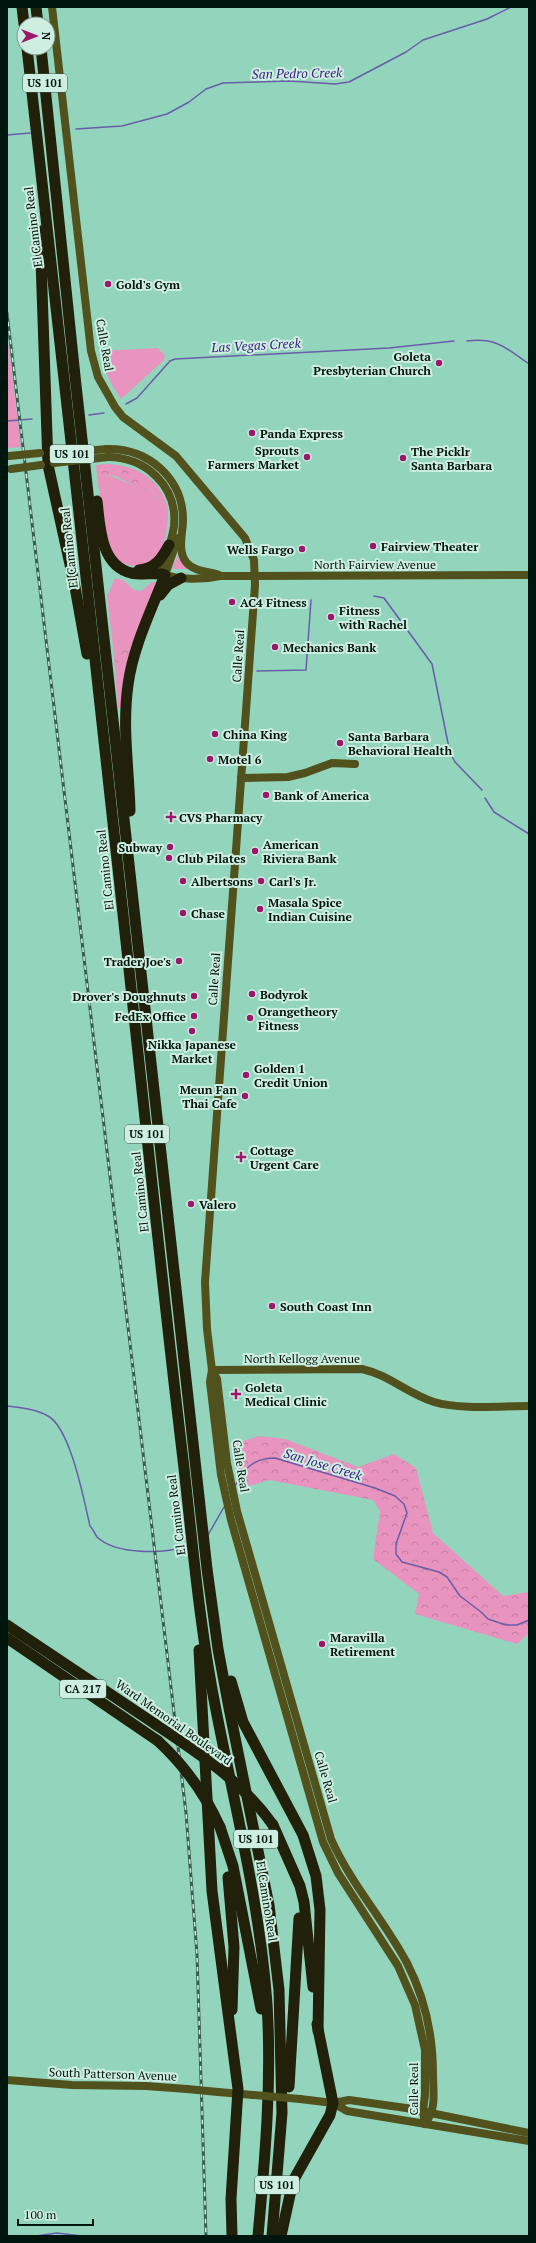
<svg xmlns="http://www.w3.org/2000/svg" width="536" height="2243" font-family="'PT Serif',serif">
<defs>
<pattern id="forest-crowns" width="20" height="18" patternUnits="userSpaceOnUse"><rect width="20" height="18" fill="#e894be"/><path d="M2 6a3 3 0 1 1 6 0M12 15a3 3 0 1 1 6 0" fill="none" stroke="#c57fa2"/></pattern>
</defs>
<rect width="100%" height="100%" fill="#93d5bc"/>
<g fill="#e894be">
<path d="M7 334 21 447 7 448Z"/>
<path d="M158 348 165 356 163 361 121 399C110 384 104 369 100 351Z"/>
<path d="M108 475 137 487 150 490 168 508C169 530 163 570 133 566 127 565 118 562 114 557 101 538 101 499 97 476Z"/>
<path d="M179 553 187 568V569H172Z"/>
<path d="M115 578 123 580 134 590 141 591 152 582H157L123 707 118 708 115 671 118 673 129 656 117 651 114 656 107 596Z"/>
</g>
<g fill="url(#forest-crowns)">
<path d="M105 464C135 464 160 478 168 508L150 490 137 487 115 476 108 475 97 476 96 465Z"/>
<path d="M121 646 132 649 126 664 118 673 115 671 114 656Z"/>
<path d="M259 1436 285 1439 358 1467 394 1454 416 1468 433 1533 503 1596 529 1592V1633L517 1644 415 1614 419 1594 373 1559 380 1511 373 1500 269 1480 239 1489 231 1445Z"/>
</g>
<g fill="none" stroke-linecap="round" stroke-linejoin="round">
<g stroke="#695da8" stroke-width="1.5">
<path d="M76 129 122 126 167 114 189 102 206 89 223 83 290 81 335 84 349 82 406 52 423 40 487 19 511 7"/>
<path d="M7 135 30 133"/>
<path d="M467 341C497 337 507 349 529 364"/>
<path d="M126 404 137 398 170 361 175 359 389 348 454 341"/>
<path d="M89 415 104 413"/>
<path d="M7 421 32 419"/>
<path d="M374 596 384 598 432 664 450 753 455 762 482 790"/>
<path d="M257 671 306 670 311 600"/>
<path d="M485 798 494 812 529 834"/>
<path d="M7 1406C21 1408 36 1409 48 1416 71 1429 84 1501 90 1526 93 1529 95 1534 97 1537 116 1555 164 1554 187 1546"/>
<path d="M235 1486C245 1468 253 1458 275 1458L375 1488 395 1496 404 1504 407 1513 396 1544V1554L402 1562 439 1572 447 1577 460 1596 481 1612 488 1619 506 1625H517L529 1620"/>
<path d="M208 1535 224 1507"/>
<path d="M36 2236 57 2233 82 2236"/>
</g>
<g stroke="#51511e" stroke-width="8">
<path d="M52 7 91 351 98 377 115 407 123 417 176 456 245 538 254 560 255 585 205 1282 207 1329 212 1370 210 1382 221 1475 231 1520 323 1842 338 1873 398 1966 415 2005 425 2050V2095L423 2111 425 2124"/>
<path d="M107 449C148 448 183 478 183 520 183 533 177 550 186 562 194 572 209 571 219 575"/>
<path d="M108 457C146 457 178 487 174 526 172 542 164 557 162 574 180 580 202 580 220 576L529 575"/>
<path d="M165 575 178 538"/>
<path d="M241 778 288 777 305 773 332 763 355 764"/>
<path d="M212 1370 217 1379 227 1463 237 1511 331 1839C351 1884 384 1920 407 1963 425 1998 433 2036 433 2074 433 2094 437 2107 425 2124"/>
<path d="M212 1370 362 1369C389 1375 408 1394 434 1402 461 1410 500 1406 529 1406"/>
<path d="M7 2080 72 2085 146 2086 187 2089"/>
<path d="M218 2092 253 2095"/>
<path d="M300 2099 333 2103 349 2100 406 2108 529 2133"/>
<path d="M333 2103 347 2111 529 2141"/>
</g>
<g stroke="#20200b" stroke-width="11">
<path d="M22 7 24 24"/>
<path d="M36 7 38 24"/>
<path d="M27 48C58 331 91 613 121 896 142 1086 161 1277 184 1468 193 1549 200 1630 216 1710 235 1808 260 1904 267 2004 272 2082 265 2158 258 2236"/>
<path d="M41 48 75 376 207 1569 218 1649 229 1708 269 1905 279 1990 282 2113 272 2236"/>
<path d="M40 231 48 465 75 587 87 654"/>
<path d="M97 501C100 526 100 565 131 573 141 575 152 573 162 574"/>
<path d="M139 570C155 569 162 558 169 545"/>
<path d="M160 595 168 585 181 578"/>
<path d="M130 811C129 769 122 727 128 685 133 647 151 611 165 575"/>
<path d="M7 1625 155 1724"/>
<path d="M7 1638 158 1741"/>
<path d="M199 1650 212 1891 238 2089 231 2199 232 2236"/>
<path d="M231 1681 243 1722 303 1835 316 1876 320 1910 318 2031"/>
<path d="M273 1825 300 1886 304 1902 313 1987"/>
<path d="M220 1827 233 1866 261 2009"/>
<path d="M228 1877 234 1947 232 2010"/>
<path d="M289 2087 299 1918"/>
<path d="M281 2236 293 2181 330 2115 333 2103 317 2024"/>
</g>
<defs>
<path id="rail" d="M7 313 186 1813 197 1955 206 2236"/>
</defs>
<use href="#rail" stroke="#385e4f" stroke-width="3"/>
<use href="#rail" stroke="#ceeee1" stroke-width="1.5" stroke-dasharray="4.5" stroke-linecap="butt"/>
<g stroke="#51511e" stroke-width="8">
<path d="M53 454 107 449"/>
<path d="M9 456 40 453"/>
<path d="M54 463 108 457"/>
<path d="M11 469 41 465"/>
<path d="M187 2089 218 2092"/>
<path d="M253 2095 300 2099"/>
</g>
<g stroke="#20200b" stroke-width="11">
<path d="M155 1724C199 1754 242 1781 273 1825"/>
<path d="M158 1741C184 1765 205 1794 220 1827"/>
</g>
</g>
<g fill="#9b1769" stroke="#ceeee1" stroke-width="1.5">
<circle cx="108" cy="284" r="4"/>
<circle cx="439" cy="363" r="4"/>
<circle cx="252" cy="433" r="4"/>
<circle cx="307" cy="457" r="4"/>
<circle cx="403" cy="458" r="4"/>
<circle cx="373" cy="546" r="4"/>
<circle cx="302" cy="549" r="4"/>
<circle cx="232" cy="602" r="4"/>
<circle cx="331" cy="617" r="4"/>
<circle cx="275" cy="647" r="4"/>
<circle cx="215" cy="734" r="4"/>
<circle cx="340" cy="743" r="4"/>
<circle cx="210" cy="759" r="4"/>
<circle cx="266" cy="795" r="4"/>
<path d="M169 811h4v4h4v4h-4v4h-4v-4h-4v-4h4z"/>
<circle cx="170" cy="847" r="4"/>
<circle cx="255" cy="851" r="4"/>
<circle cx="169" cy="858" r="4"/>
<circle cx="183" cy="881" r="4"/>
<circle cx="261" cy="881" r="4"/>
<circle cx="260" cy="909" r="4"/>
<circle cx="183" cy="913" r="4"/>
<circle cx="179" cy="961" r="4"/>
<circle cx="252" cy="994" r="4"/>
<circle cx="194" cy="996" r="4"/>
<circle cx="194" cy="1016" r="4"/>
<circle cx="250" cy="1018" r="4"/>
<circle cx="192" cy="1031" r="4"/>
<circle cx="246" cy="1075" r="4"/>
<circle cx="245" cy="1096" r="4"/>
<path d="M239 1151h4v4h4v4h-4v4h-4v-4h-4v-4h4z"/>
<circle cx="191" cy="1204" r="4"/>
<circle cx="272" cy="1306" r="4"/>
<path d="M234 1388h4v4h4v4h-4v4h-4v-4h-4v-4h4z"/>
<circle cx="322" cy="1644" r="4"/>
</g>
<g text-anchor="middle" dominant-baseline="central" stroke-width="4" stroke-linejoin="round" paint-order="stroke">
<g fill="#ceeee1" stroke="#3e564d" stroke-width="1">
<rect x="23" y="74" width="44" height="18" rx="3"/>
<rect x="50" y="445" width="44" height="18" rx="3"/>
<rect x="125" y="1125" width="44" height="18" rx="3"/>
<rect x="60" y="1680" width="46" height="18" rx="3"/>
<rect x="234" y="1830" width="44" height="18" rx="3"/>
<rect x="255" y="2176" width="44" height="18" rx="3"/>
</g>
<g font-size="11" font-weight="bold" fill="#00150d">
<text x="45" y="83">US 101</text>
<text x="72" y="454">US 101</text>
<text x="147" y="1134">US 101</text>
<text x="83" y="1689">CA 217</text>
<text x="256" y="1839">US 101</text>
<text x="277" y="2185">US 101</text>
</g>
<g font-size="12" fill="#00150d" stroke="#ceeee1">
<text transform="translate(33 227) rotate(-97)">El Camino Real</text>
<text transform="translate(105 345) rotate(80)">Calle Real</text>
<text transform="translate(69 548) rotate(-96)">El Camino Real</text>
<text x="375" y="564">North Fairview Avenue</text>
<text transform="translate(238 656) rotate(-86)">Calle Real</text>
<text transform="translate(105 870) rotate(-96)">El Camino Real</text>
<text transform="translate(214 979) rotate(-86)">Calle Real</text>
<text transform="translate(140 1192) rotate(-96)">El Camino Real</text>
<text x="302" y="1358">North Kellogg Avenue</text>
<text transform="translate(241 1466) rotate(81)">Calle Real</text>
<text transform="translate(176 1515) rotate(-97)">El Camino Real</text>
<text transform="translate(174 1722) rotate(35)">Ward Memorial Boulevard</text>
<text transform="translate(326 1777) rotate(74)">Calle Real</text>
<text transform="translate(267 1901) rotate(81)">El Camino Real</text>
<text transform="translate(113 2074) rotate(2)">South Patterson Avenue</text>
<text transform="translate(413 2089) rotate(-90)">Calle Real</text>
</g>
<g font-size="12" font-weight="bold" fill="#00150d" stroke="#ceeee1" text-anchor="start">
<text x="116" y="284">Gold's Gym</text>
<text x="431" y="356" text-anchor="end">Goleta<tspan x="431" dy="14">Presbyterian Church</tspan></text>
<text x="260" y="433">Panda Express</text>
<text x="299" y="450" text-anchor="end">Sprouts<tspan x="299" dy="14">Farmers Market</tspan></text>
<text x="411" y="451">The Picklr<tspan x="411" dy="14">Santa Barbara</tspan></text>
<text x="381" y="546">Fairview Theater</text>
<text x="294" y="549" text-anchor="end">Wells Fargo</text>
<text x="240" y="602">AC4 Fitness</text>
<text x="339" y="610">Fitness<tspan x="339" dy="14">with Rachel</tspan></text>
<text x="283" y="647">Mechanics Bank</text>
<text x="223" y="734">China King</text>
<text x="348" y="736">Santa Barbara<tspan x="348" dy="14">Behavioral Health</tspan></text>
<text x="218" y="759">Motel 6</text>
<text x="274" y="795">Bank of America</text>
<text x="179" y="817">CVS Pharmacy</text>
<text x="263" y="844">American<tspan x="263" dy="14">Riviera Bank</tspan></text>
<text x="162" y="847" text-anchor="end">Subway</text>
<text x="177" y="858">Club Pilates</text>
<text x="191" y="881">Albertsons</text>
<text x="269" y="881">Carl's Jr.</text>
<text x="268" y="902">Masala Spice<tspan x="268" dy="14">Indian Cuisine</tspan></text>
<text x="191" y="913">Chase</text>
<text x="171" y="961" text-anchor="end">Trader Joe's</text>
<text x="260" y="994">Bodyrok</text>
<text x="186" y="996" text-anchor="end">Drover's Doughnuts</text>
<text x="258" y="1011">Orangetheory<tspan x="258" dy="14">Fitness</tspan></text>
<text x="186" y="1016" text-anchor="end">FedEx Office</text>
<text x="192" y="1044" text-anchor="middle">Nikka Japanese<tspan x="192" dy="14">Market</tspan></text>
<text x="254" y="1068">Golden 1<tspan x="254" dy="14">Credit Union</tspan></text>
<text x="237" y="1089" text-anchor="end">Meun Fan<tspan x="237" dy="14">Thai Cafe</tspan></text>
<text x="250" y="1150">Cottage<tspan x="250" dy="14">Urgent Care</tspan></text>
<text x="199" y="1204">Valero</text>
<text x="280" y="1306">South Coast Inn</text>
<text x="245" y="1387">Goleta<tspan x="245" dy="14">Medical Clinic</tspan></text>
<text x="330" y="1637">Maravilla<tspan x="330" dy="14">Retirement</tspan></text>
</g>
<g font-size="13" font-style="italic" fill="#3a207d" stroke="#ceeee1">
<text transform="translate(297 73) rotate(-1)">San Pedro Creek</text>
<text transform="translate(256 345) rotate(-3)">Las Vegas Creek</text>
<text transform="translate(323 1464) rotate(17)">San Jose Creek</text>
</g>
</g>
<rect width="536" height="2243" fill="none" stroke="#00150d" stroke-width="16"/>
<g transform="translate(36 36) rotate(90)"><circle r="19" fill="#ceeee1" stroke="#7c978c"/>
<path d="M0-3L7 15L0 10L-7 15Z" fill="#9b1769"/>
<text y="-6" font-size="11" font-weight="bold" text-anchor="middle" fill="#00150d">N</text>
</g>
<path d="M18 2219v6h75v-6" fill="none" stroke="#00150d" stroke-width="2"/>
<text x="24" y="2219" font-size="12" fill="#00150d" stroke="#ceeee1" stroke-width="3" paint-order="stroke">100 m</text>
</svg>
